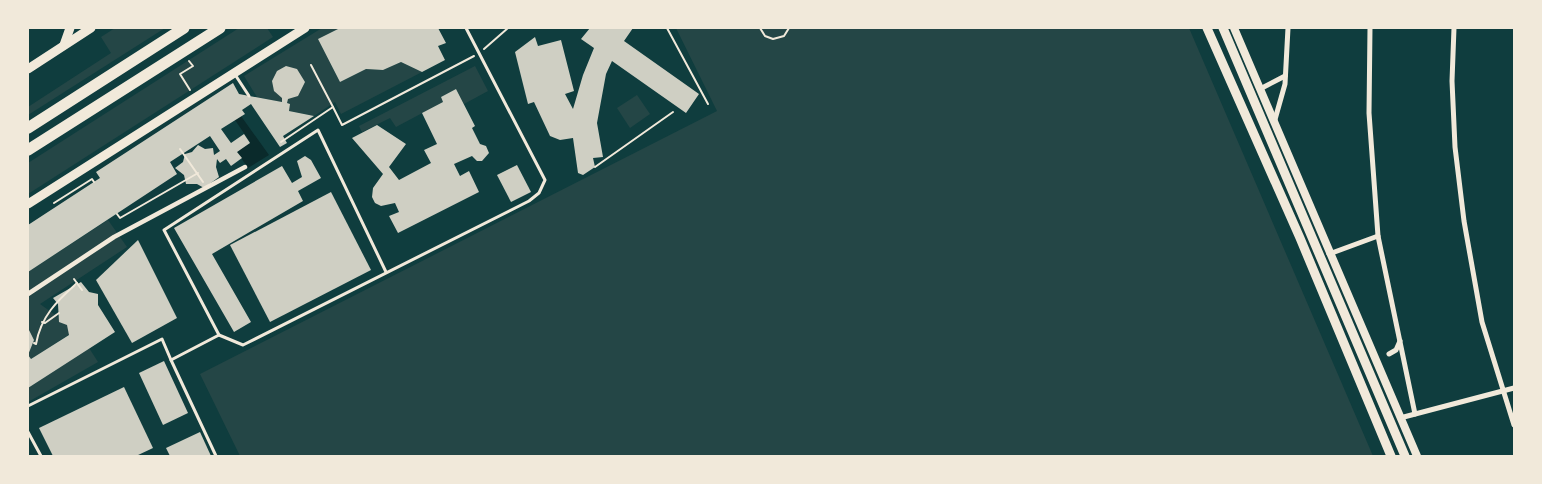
<svg xmlns="http://www.w3.org/2000/svg" width="1542" height="484" font-family="'Open Sans',sans-serif">
<rect width="100%" height="100%" fill="#0f3d3e"/>
<g fill="#244646">
<path d="M115 28H165L28 115V107L111 53 101 37Z"/>
<path d="M239 28H267L273 37 28 194V163Z"/>
<path d="M322 28H340L319 39 340 82 366 69 383 70 401 62 422 72 341 114 335 102 314 116 289 111 290 104 257 97 244 76Z"/>
<path d="M676 28H1189L1373 456H240L200 374 717 111Z"/>
<path d="M475 66 488 91 464 104 456 89 441 97 443 102 396 127 390 118 362 132 359 126Z"/>
<path d="M637 95 650 114 630 128 617 108Z"/>
<path d="M108 220 127 247 40 304 76 330 28 361V272Z"/>
<path d="M89 348 98 362 28 402V388Z"/>
</g>
<path fill="#0a2a2b" d="M241 116 269 155 248 168 237 152 250 142 235 120Z"/>
<g fill="#cfcfc3">
<path d="M340 28H438L446 43 438 46 445 60 422 72 401 62 383 70 366 69 340 82 318 39Z"/>
<path d="M590 28H633L624 41 699 94 686 113 612 61 606 74 597 123 603 157 593 158 595 167 583 175 578 173 573 138 560 140 550 136 534 102 528 104 515 52 535 37 538 46 561 40 574 91 565 94 573 109 583 75 594 48 581 39Z"/>
<path d="M286 66 297 69 305 82 298 96 288 99 287 103 290 104 289 111 314 116 283 136 287 143 280 147 251 104 242 110 245 114 221 129 231 143 244 134 250 143 237 152 242 158 231 166 226 159 220 163 217 159 216 167 219 177 204 188 197 184H186L184 175 175 168 183 162 185 154 192 152 198 145 205 149 213 148 214 155 220 151 210 136 170 162 177 174 28 272V225L100 178 96 172 233 83 239 94 282 102V98L274 91 272 81 277 71Z"/>
<path d="M456 89 475 126 472 128 480 144 486 146 489 153 482 161H477L472 156 454 164 460 176 469 171 479 192 398 233 389 216 399 212 395 203 381 206 375 203 372 197 373 188 383 174 352 138 377 125 406 144 389 167 399 180 431 163 424 150 437 144 422 113 443 102 441 97Z"/>
<path d="M305 156 311 160 321 178 298 191 303 201 212 254 251 322 234 332 174 228 282 166 292 183 302 177 297 161Z"/>
<path d="M517 165 531 192 511 202 497 175Z"/>
<path d="M331 192 371 270 270 322 230 245Z"/>
<path d="M138 240 177 318 132 343 96 280Z"/>
<path d="M81 282 89 292 98 294V305L115 332 28 388V328L34 340 28 355 31 359 69 335 67 325 59 322 58 304 53 298Z"/>
<path d="M164 361 188 413 163 425 139 373Z"/>
<path d="M124 387 153 448 136 456H53L39 428Z"/>
<path d="M200 432 211 456H170L166 448Z"/>
</g>
<g fill="none" stroke-linecap="round" stroke-linejoin="round">
<g stroke="#f1e9da" stroke-width="2">
<path d="M667 28 708 104"/>
<path d="M760 28 765 36 773 39 784 36 789 28"/>
<path d="M484 49 508 28"/>
<path d="M189 61 193 66 180 74 190 90"/>
<path d="M311 65 333 107"/>
<path d="M281 142 333 107 342 125 474 56"/>
<path d="M180 149 203 182"/>
<path d="M595 167 673 112"/>
<path d="M54 203 92 179 94 182"/>
<path d="M117 214 120 218 198 173"/>
<path d="M74 279 82 290"/>
<path d="M42 322 45 323 59 313"/>
<path d="M34 343 36 344C41 316 57 301 77 283"/>
</g>
<g stroke="#f1e9da" stroke-width="3">
<path d="M234 73 249 96"/>
<path d="M219 335 243 345 529 201 539 193 545 180 466 28"/>
<path d="M28 406 162 339 171 360"/>
<path d="M28 432 41 456"/>
<path d="M216 456 171 360 219 335 164 230 318 130 386 272"/>
</g>
<path stroke="#f1e9da" stroke-width="4.5" d="M28 294 114 237 245 167"/>
<g stroke="#f1e9da" stroke-width="5">
<path d="M1370 28 1369 113 1378 236 1415 414"/>
<path d="M1454 28 1452 81 1455 147 1464 221 1482 322 1514 425"/>
<path d="M1260 89 1285 76"/>
<path d="M1274 123 1285 84 1288 28"/>
<path d="M1329 254 1378 236"/>
<path d="M1389 354 1396 350 1400 341"/>
<path d="M1400 418 1514 388"/>
</g>
<path stroke="#f1e9da" stroke-width="8" d="M1234 28 1417 456"/>
<g stroke="#f1e9da" stroke-width="9">
<path d="M1207 28 1300 238 1391 456"/>
<path d="M1223 28 1405 456"/>
<path d="M64 45 70 28"/>
<path d="M28 69 91 28"/>
<path d="M28 204 305 28"/>
</g>
<g stroke="#f1e9da" stroke-width="11">
<path d="M28 128 184 28"/>
<path d="M28 150 220 28"/>
</g>
</g>
<rect width="1542" height="484" fill="none" stroke="#f1e9da" stroke-width="58"/>
</svg>
